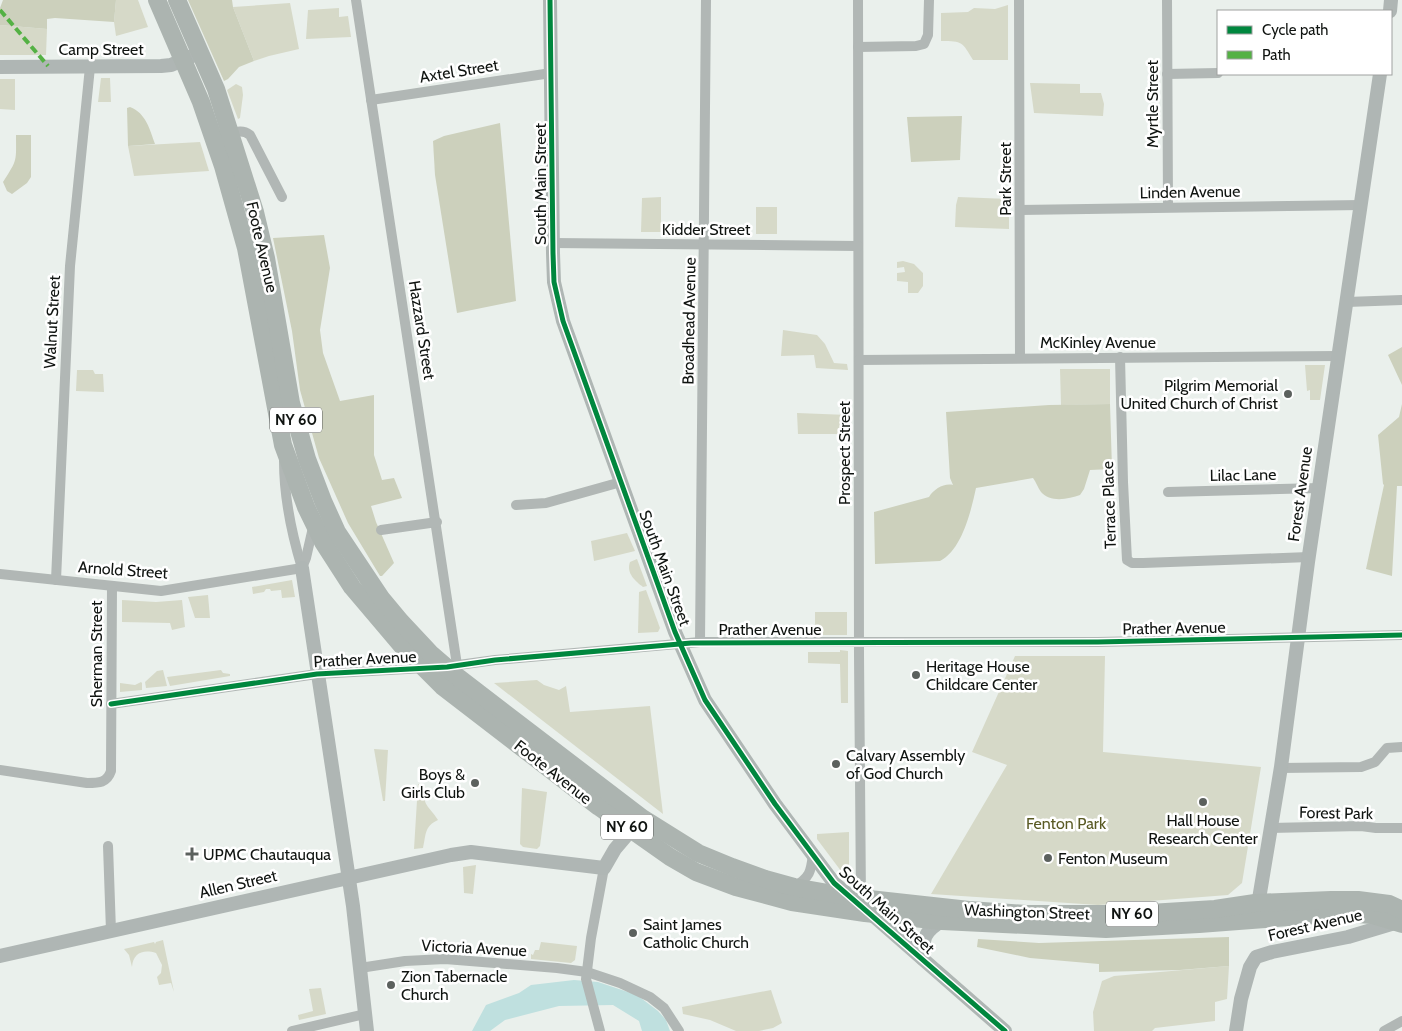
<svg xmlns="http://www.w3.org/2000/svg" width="1402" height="1031" font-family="Cabin,sans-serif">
<rect width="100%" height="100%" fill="#eaf0ec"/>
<g fill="#d6d9c8">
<path d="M116 0H138L148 27 116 36 114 22Z"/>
<path d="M290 3 299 49 269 56 254 61 233 7Z"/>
<path d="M1008 5V60H973C962 42 963 41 941 41V13L968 12 974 8 995 9Z"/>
<path d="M339 8V17L348 16 351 37 306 39 308 10Z"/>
<path d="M0 25 47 29 46 55H0Z"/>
<path d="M101 78H110L111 102H98Z"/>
<path d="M0 79H15V110L0 109Z"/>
<path d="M1030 83 1080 84V93H1101L1104 104 1103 116 1034 113Z"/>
<path d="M236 84 242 87 243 95 240 118 238 119 227 90Z"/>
<path d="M200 142 209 171 134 176 128 146Z"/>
<path d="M661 197V232H641L642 198Z"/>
<path d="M958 197 1009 199V229L955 227 956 205Z"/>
<rect x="756" y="207" width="21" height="27"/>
<path d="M903 261 914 264 923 273V286L918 293H908V282L897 281V273L905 272 904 267 897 268V262Z"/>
<path d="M783 330 817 335 825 344 834 363 847 364 848 370 816 368 814 355 781 356Z"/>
<path d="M1305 365H1325L1320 400H1310V390L1307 391Z"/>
<path d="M1060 369H1110V404L1061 405Z"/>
<path d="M77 370H93L95 374H103L104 392 76 391Z"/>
<path d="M797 413 848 415V434H798Z"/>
<path d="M627 533 635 551 594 561 591 541Z"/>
<path d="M637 559 647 586 643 587C635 581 626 573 630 562Z"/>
<path d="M292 580 295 597 282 598 281 590 271 591 270 589H266L264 592 253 594 252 587Z"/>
<path d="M646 590 660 628 658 632 638 633 639 592Z"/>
<path d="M208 595 210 618H195L188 597Z"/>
<path d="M122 600 156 602 182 600 185 627 172 630 170 623 122 622Z"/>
<rect x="815" y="612" width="32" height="23"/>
<path d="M840 650 848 651V703H841L840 664 808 663V652H840Z"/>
<path d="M1015 656H1105L1103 752 1261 767 1242 883 1228 895 1098 905 931 894 1007 765 972 752Z"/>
<path d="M163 670 167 686 146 688 145 682 157 671Z"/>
<path d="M221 670 223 673 230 674V676L170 686 167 677Z"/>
<path d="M537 680 544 685 559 690 566 686 570 712 650 706 663 814 494 683Z"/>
<path d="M141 682 142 683V690L120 692V683L135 685Z"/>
<path d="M374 749 388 750 385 801H383Z"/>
<path d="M418 784 425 785C422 807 428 804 438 820 424 826 426 836 423 848L414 849Z"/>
<path d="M522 788 547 792 540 846 537 849 523 847 520 844Z"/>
<path d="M849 832V878L847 879 817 839V834Z"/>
<path d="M476 865 473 894 464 893 463 867Z"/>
<path d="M163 940 174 992 171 983 159 985 157 977 161 973 162 965 156 953C143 949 133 953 132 967L129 955 124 949 154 942 155 944 156 942Z"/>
<path d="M541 942 577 946 575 960 571 963 531 959V954L533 955 535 950H539Z"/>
<path d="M1229 966 1227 999 1215 1002V1021L1155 1028 1152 1031H1094L1093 1012 1102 981 1114 976Z"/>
<path d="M321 988 326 1014 299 1020 298 1015 313 1011 309 989Z"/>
<path d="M771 990 782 1023 773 1028 759 1031H736L710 1020 683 1014 682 1007Z"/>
</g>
<g fill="#ccd0bc">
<path d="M3 0H116L114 22 55 18 47 19V29L0 25V8Z"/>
<path d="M188 0H232L233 7 254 61 239 67 228 79 224 81Z"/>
<path d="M130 107C146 113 150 130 155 144L128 146 127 108Z"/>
<path d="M962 116 960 160 911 162 907 117Z"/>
<path d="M500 123 516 301 457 313 435 175 433 141 444 136Z"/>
<path d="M16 135H31V177L27 183 12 194 7 191 3 182C18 159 16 161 16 135Z"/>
<path d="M324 235 330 268 320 330 323 353 340 401 374 395V455L382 480 394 478 402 498 371 506 376 522 394 563 382 576H380L348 523 319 458 300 390 292 331 273 238Z"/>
<path d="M1402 347V385L1388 355Z"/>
<path d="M1110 404 1112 469 1090 470 1084 489 1080 495C1069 499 1050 503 1041 492 1038 488 1036 482 1033 478L976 488C971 511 962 550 940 561L875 564 874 512 929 497C934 489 944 483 953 485L950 478 946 412 1049 405Z"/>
<path d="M1402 404V486H1397L1392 576 1366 569 1384 485 1383 484 1378 435 1399 417Z"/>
<path d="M1229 937V966L1180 970 1099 972V964L1030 958 977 947 978 939 1039 943Z"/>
</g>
<path fill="#bfe0df" d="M574 980 598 982 637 995 658 1011 666 1020 670 1031H642L639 1021 613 1005 559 1006 505 1020 490 1031H472L486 1005 519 993 531 985Z"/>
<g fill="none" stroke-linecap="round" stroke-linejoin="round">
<g stroke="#b1b7b5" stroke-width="10">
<path d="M356 0 457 665"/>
<path d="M858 0 859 655 861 901"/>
<path d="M1019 0 1020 358"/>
<path d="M1167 0 1168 207"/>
<path d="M858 47 916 46 924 44 928 35 929 0"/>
<path d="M1167 74 1218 73"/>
<path d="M371 100 551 73"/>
<path d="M227 135C236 132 242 129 250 135L282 197"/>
<path d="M1020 210 1362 205"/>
<path d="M553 243 858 246"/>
<path d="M1347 302 1402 300"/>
<path d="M1120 357 1123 482 1127 560 1132 563H1143L1309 557"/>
<path d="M859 360 1338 356"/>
<path d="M284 461C284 495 292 535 302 568"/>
<path d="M1168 492 1319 488"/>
<path d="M516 505 546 503 621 482"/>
<path d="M381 530 437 522"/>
<path d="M302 568 306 558 314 523"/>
<path d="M0 574 161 591 302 568"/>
<path d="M56 580 70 266 90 67"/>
<path d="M700 642 706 0"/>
<path d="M444 667 495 660 700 642H1098L1402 635"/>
<path d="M111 704 317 674 425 668"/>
<path d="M1281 768 1361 767 1375 762 1387 748 1402 747"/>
<path d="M0 770 87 783C99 783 107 783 111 771L112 586"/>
<path d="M1270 828 1361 826 1376 828H1402"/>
<path d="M108 846 111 931"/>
<path d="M794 887C810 877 811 872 813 854"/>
<path d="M360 968 405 961 445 959 557 968 587 972 620 983 650 997 664 1008 679 1031"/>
<path d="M292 1031 365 1014"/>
<path d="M600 1031 586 979 591 938 604 868"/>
<path d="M1384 1031 1402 1021"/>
</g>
<g stroke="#afb6b4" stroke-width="14">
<path d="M550 0 553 253 554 282 563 321 675 632 705 700 775 804 834 883 852 898"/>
<path d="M1390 11 1391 0"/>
<path d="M0 67 161 66 171 65 192 56"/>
<path d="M302 568 353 906 367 1031"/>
<path d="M1257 911 1281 767 1308 562 1380 74"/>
<path d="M869 912 1005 1031"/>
<path d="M0 956 451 855 471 852 604 868 615 849 638 822"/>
<path d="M923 959C923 939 923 932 942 921"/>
<path d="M1236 1031 1241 999 1250 967 1256 957 1272 952 1348 937 1398 922"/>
</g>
<g stroke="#acb4b0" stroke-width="18">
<path d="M157 0 201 102 223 166 246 248 283 445 306 507 323 542 352 587 402 646 442 686 599 807 670 857 696 872 736 887 792 902 865 913 942 921 1106 929 1199 924 1342 913 1372 915 1402 924"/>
<path d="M177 0 216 89 255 212 266 258 291 403 307 459 323 501 337 532 381 598 401 622 430 653 459 678 642 818 698 853 732 867 765 879 794 887 851 897 969 910 1026 914H1133L1215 909 1255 903 1331 900H1358L1389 904 1402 910"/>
</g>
<path stroke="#54b144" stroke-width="4" stroke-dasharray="8 4" stroke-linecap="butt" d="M0 10 48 66"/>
<defs>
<g id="cycleway">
<path d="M550 0 553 253 554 282 563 321 675 632 705 700 775 804 834 883 1005 1031"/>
<path d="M111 704 317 674 447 667 495 660 691 643 1098 642 1402 635"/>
</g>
</defs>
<use href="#cycleway" stroke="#fff" stroke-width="8"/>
<use href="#cycleway" stroke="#00873e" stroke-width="5"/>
</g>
<g fill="#5c615e" stroke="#fff" stroke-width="2">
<circle cx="1288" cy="394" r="5"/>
<circle cx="916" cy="675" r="5"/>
<circle cx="836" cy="764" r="5"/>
<circle cx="475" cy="783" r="5"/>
<circle cx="1203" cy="802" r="5"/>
<path d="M189.5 846.5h5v5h5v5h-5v5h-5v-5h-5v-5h5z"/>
<circle cx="1048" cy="858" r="5"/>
<circle cx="633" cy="933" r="5"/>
<circle cx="391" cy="985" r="5"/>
</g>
<g text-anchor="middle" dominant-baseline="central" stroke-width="5" stroke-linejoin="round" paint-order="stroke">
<g fill="#fff" stroke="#585a58" stroke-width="1">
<rect x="270" y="407.5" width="52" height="25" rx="4"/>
<rect x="601" y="814.5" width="52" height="25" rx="4"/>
<rect x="1106" y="901.5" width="52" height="25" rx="4"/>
</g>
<g font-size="15" font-weight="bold" fill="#101411">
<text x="296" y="420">NY 60</text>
<text x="627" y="827">NY 60</text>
<text x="1132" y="914">NY 60</text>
</g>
<g font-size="16" fill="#101411" stroke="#fff">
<text x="101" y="49">Camp Street</text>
<text transform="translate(459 71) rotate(-9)">Axtel Street</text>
<text transform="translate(1152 104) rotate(-90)">Myrtle Street</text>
<text transform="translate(1005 179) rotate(-90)">Park Street</text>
<text transform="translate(540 184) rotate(-90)">South Main Street</text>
<text transform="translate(1190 192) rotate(-1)">Linden Avenue</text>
<text x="706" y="229">Kidder Street</text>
<text transform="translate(262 247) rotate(77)">Foote Avenue</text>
<text transform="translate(689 321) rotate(-89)">Broadhead Avenue</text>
<text transform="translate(52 322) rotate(-87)">Walnut Street</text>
<text transform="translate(422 330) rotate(81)">Hazzard Street</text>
<text x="1098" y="342">McKinley Avenue</text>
<text transform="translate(844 453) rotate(-90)">Prospect Street</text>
<text transform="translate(1243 475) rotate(-1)">Lilac Lane</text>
<text transform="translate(1300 494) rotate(-82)">Forest Avenue</text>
<text transform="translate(1109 505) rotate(-92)">Terrace Place</text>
<text transform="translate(665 568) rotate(70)">South Main Street</text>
<text transform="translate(123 570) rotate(4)">Arnold Street</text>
<text transform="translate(1174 628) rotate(-1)">Prather Avenue</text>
<text x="770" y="629">Prather Avenue</text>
<text transform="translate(96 654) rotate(-90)">Sherman Street</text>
<text transform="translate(365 659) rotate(-3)">Prather Avenue</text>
<text transform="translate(553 772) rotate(38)">Foote Avenue</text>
<text transform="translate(1336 813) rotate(1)">Forest Park</text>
<text transform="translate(238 884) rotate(-13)">Allen Street</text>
<text transform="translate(887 910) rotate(42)">South Main Street</text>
<text transform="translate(1027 912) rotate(2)">Washington Street</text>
<text transform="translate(1315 925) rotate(-13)">Forest Avenue</text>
<text transform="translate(474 948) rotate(3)">Victoria Avenue</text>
</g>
<g font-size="16" fill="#101411" stroke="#fff" text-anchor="start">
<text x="1278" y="385" text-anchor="end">Pilgrim Memorial<tspan x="1278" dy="18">United Church of Christ</tspan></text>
<text x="926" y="666">Heritage House<tspan x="926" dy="18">Childcare Center</tspan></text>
<text x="846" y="755">Calvary Assembly<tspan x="846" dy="18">of God Church</tspan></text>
<text x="465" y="774" text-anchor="end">Boys &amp;<tspan x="465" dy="18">Girls Club</tspan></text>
<text x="1203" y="820" text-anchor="middle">Hall House<tspan x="1203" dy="18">Research Center</tspan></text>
<text x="203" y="854">UPMC Chautauqua</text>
<text x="1058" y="858">Fenton Museum</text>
<text x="643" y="924">Saint James<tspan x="643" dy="18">Catholic Church</tspan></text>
<text x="401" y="976">Zion Tabernacle<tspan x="401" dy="18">Church</tspan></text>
</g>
<g font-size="16" fill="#595a24" stroke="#fff">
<text x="1066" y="823">Fenton Park</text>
</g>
</g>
<rect x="1217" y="10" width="175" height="65" fill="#ffffff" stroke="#9fa1a0"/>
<rect x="1227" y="26" width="25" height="8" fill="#00873e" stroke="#9fa1a0"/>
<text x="1262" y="35" font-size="15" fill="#101411">Cycle path</text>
<rect x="1227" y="51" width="25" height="8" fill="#54b144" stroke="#9fa1a0"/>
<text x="1262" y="60" font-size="15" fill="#101411">Path</text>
</svg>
